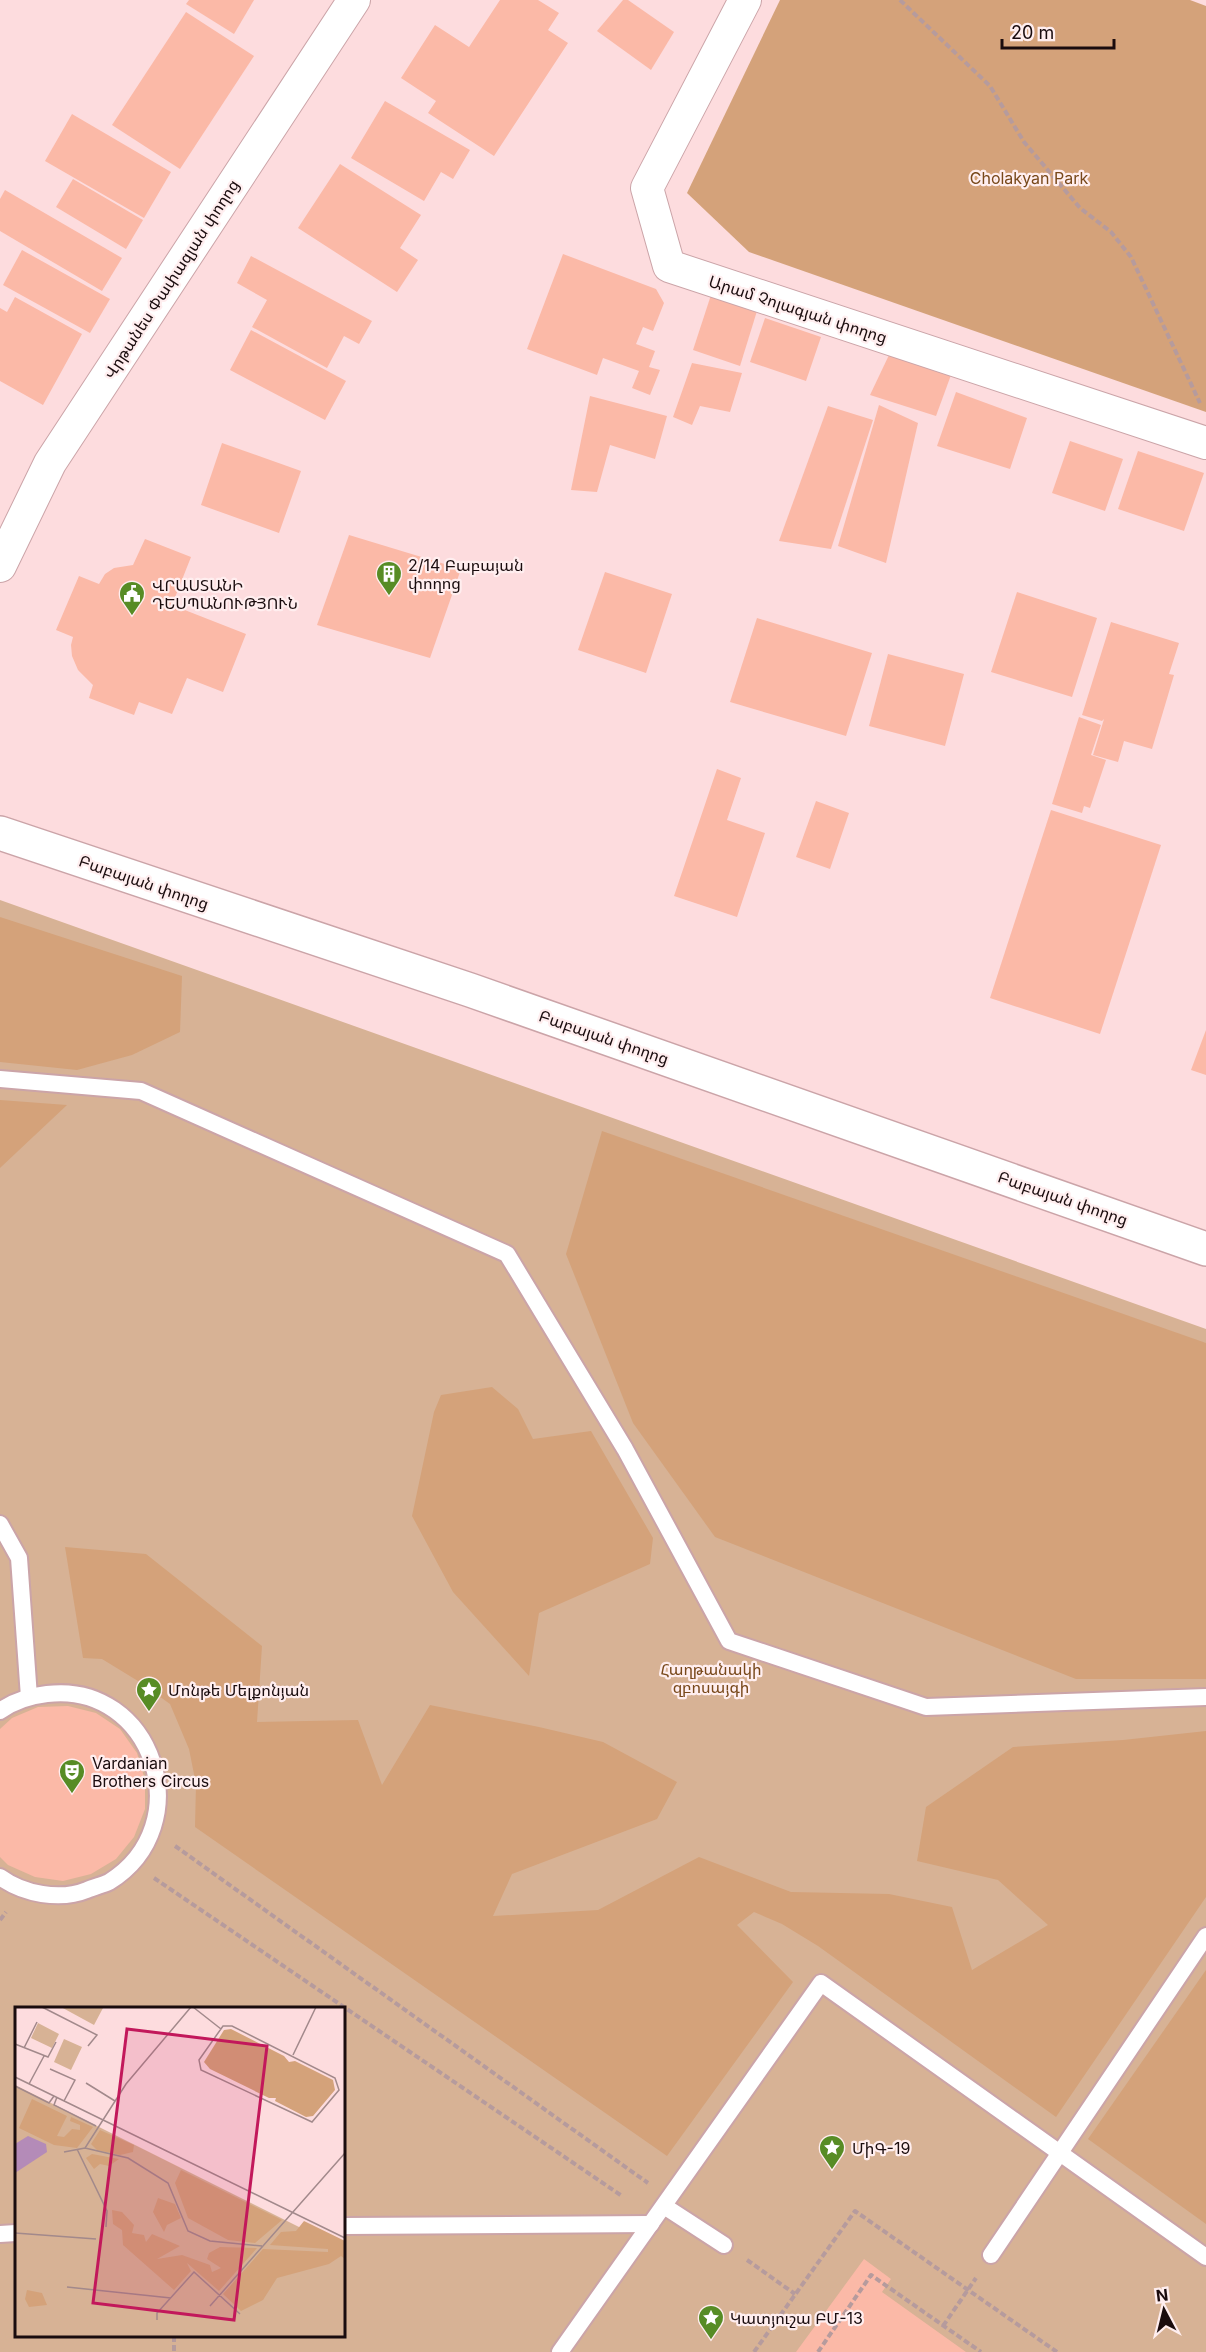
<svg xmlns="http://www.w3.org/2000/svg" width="1206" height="2352" font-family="Inter,'Noto Sans Armenian',sans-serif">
<rect width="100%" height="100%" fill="#fddcde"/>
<path fill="#d7b295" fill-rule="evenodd" d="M0 900 1206 1329V2352H0ZM16 2008H344V2336H16Z"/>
<g fill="#d4a27a">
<path d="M780 0H1190L1206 6V412L749 252 687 193Z"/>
<path d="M0 917 182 976 180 1032 132 1055 77 1070 0 1062Z"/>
<path d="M0 1100 67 1105 0 1168Z"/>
<path d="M602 1131 1206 1343V1679H1076L715 1537 633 1423 566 1254Z"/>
<path d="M492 1387 518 1409 533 1439 591 1431 653 1538 650 1564 539 1613 529 1676 453 1592 412 1516 434 1412 441 1395Z"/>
<path d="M65 1547 146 1554 262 1646 257 1722 358 1720 382 1785 430 1705 539 1727 603 1742 677 1782 657 1819 512 1874 493 1916 598 1910 699 1857 791 1892 889 1894 952 1907 972 1970 1048 1925 998 1880 917 1861 926 1807 1013 1747 1123 1740 1206 1731V1897L1056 2117 818 1946 782 1924 754 1912 737 1925 793 1982 667 2156 195 1827 196 1784 189 1749 170 1704 138 1681 102 1659 83 1658Z"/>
<path d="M1206 1970V2224L1088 2139Z"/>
</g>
<g fill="#fbb9a7">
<path d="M189 0H254L234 34 186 4Z"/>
<path d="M500 0H538L559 13 548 30 568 43 494 156 428 113 436 101 401 78 435 25 469 47Z"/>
<path d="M623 0H628L674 32 651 70 597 31Z"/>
<path d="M186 12 254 56 180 169 112 125Z"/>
<path d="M385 101 470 150 453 179 441 172 424 201 351 158Z"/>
<path d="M72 114 171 172 144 218 45 161Z"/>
<path d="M340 164 421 215 400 248 418 260 397 292 298 228Z"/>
<path d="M73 179 143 220 126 249 56 207Z"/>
<path d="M5 190 122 258 102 291 0 231V199Z"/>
<path d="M22 250 110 299 90 333 3 285Z"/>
<path d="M563 254 656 289 664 303 653 331 643 327 636 344 655 351 649 367 660 370 650 395 632 388 639 371 603 358 597 375 527 349Z"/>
<path d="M251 256 372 321 359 344 344 336 327 368 252 327 267 300 237 283Z"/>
<path d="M711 295 757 311 740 366 693 350Z"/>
<path d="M15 297 82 334 43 405 0 381V308L7 312Z"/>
<path d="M765 318 821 337 806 381 750 362Z"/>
<path d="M251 330 346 381 325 420 230 370Z"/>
<path d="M889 355 951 375 936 416 870 395Z"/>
<path d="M692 363 742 373 730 412 700 406 692 425 673 417Z"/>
<path d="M956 392 1027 418 1010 469 937 446Z"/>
<path d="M590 396 667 416 655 459 610 445 597 492 571 490Z"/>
<path d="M879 405 918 423 886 563 838 546Z"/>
<path d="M828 406 873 420 831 549 779 541Z"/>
<path d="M1070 441 1123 459 1105 511 1052 493Z"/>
<path d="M222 443 301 471 279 533 201 505Z"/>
<path d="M1138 451 1204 473 1184 531 1118 509Z"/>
<path d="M349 535 461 569 430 658 317 625Z"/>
<path d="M145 539 191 557 172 605 246 634 223 692 187 678 172 714 139 702 134 715 89 698 93 685 78 670 72 656 71 645 73 637 56 630 79 576 99 584 105 574 114 568 133 565Z"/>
<path d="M605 572 672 594 646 673 578 650Z"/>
<path d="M1017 592 1097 618 1072 697 991 672Z"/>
<path d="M757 618 872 653 846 736 730 702Z"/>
<path d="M1111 622 1179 643 1169 674 1174 675 1152 749 1124 741 1118 762 1093 755 1104 719 1102 721 1082 715Z"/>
<path d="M888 654 964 674 945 746 869 726Z"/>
<path d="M1079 717 1101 725 1091 755 1106 760 1090 808 1084 806 1082 813 1052 804Z"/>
<path d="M717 769 741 778 727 820 765 833 737 917 674 896Z"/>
<path d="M816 801 849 813 830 869 796 857Z"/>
<path d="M1051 810 1161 845 1100 1034 990 998Z"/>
<path d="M1206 1030V1075L1191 1070Z"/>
<path d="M68 1706 96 1713 120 1729 137 1753 145 1780V1809L134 1837 116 1859 91 1874 63 1881 35 1877 8 1865 0 1857V1729L12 1718 38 1707Z"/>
<path d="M864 2259 891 2279 882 2292 966 2352H796Z"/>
</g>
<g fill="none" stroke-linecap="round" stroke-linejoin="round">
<defs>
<g id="lane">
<path d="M0 1079 141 1091 507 1254 625 1449 729 1641 926 1707 1206 1697"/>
<path d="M0 1524 19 1558 29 1697"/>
<path d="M0 1711C14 1701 29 1696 47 1694 153 1681 201 1825 109 1882 102 1885 94 1887 87 1890 60 1901 23 1894 0 1877"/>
<path d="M664 2206 724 2245"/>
<path d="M344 2226 651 2224"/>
<path d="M0 2234 16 2233"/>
<path d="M991 2255 1206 1936"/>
<path d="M560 2352 821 1983 1206 2257"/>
</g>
<g id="street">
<path d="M745 0 647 188 669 266 1206 443"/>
<path d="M0 566 50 463 354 0"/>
</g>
<path id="secondary" d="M0 833 470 990 1206 1249"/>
</defs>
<use href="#lane" stroke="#cba4a8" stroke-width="20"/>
<use href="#street" stroke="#cba4a8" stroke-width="34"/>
<use href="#secondary" stroke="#cba4a8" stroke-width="36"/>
<g stroke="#b69b9d" stroke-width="4" stroke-dasharray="6 3" stroke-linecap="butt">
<path d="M900 0 990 86 1024 142 1080 208 1111 232 1131 257 1200 403"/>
<path d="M175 1846 648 2183"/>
<path d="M154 1878 622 2196"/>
<path d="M0 1920 6 1912"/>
<path d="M747 2260 795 2294"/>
<path d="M943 2326 976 2278"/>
<path d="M174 2336V2352"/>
<path d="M754 2352 855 2211 1057 2352"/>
<path d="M818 2352 871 2275 981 2352"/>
</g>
<use href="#lane" stroke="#fff" stroke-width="16"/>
<use href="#street" stroke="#fff" stroke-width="32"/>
<use href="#secondary" stroke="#fff" stroke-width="33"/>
</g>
<defs>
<symbol id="building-pin" viewBox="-11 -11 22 30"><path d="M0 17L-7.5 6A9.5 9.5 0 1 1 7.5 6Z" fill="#578c25" stroke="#ffeeef"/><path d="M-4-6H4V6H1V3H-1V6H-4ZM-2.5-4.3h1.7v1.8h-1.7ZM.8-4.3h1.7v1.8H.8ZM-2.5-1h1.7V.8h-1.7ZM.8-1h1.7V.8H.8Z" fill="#fff"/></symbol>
<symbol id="civic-pin" viewBox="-11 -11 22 30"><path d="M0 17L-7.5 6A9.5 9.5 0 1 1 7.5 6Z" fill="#578c25" stroke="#ffeeef"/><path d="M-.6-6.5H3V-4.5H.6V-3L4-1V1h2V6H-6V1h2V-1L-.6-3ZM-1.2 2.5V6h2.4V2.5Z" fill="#fff"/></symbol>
<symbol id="sight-pin" viewBox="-11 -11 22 30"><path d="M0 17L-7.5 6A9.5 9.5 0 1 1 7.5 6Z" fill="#578c25" stroke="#ffeeef"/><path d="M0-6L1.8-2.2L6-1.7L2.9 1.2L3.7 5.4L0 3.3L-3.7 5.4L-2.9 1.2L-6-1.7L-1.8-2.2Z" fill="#fff"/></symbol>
<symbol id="theatre-pin" viewBox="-11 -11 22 30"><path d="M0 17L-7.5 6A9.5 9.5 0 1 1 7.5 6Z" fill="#578c25" stroke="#ffeeef"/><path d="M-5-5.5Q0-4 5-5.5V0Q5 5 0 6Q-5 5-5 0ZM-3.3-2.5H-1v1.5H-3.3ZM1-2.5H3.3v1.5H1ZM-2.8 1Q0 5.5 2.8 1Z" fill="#fff"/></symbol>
</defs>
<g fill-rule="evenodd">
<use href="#building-pin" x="374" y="559" width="30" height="40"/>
<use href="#civic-pin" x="117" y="579" width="30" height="40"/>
<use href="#sight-pin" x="134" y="1675" width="30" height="40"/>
<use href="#theatre-pin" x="57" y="1757" width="30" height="40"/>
<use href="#sight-pin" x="817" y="2133" width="30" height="40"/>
<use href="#sight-pin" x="696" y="2303" width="30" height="40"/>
</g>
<g text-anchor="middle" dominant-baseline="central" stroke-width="4.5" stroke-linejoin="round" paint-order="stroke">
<g font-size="16" fill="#78481a" stroke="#ffeeef">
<text x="1029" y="178">Cholakyan Park</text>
<text x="711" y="1669">Հաղթանակի<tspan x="711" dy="18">զբոսայգի</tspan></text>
</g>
<g font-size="16" fill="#1a0c0e" stroke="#ffeeef">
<text transform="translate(171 279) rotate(-57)">Վրթանես Փափազյան փողոց</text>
<text transform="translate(798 309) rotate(18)">Արամ Չոլագյան փողոց</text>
<text transform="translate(144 882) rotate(19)">Բաբայան փողոց</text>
<text transform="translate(604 1037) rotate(19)">Բաբայան փողոց</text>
<text transform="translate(1063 1198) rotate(19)">Բաբայան փողոց</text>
</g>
<g font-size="16" fill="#1a0c0e" stroke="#ffeeef" text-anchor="start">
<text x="408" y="565">2/14 Բաբայան<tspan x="408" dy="18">փողոց</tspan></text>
<text x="152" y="585">ՎՐԱՍՏԱՆԻ<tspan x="152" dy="18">ԴԵՍՊԱՆՈՒԹՅՈՒՆ</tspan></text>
<text x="168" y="1690">Մոնթե Մելքոնյան</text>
<text x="92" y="1763">Vardanian<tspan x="92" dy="18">Brothers Circus</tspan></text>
<text x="852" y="2148">ՄիԳ-19</text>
<text x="730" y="2318">Կատյուշա ԲՄ-13</text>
</g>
</g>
<g transform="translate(15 2007)">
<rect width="330" height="330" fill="#fddcde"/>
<path d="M46 0H87L88 1 79 18ZM23 16 44 27 37 41 16 31ZM49 32 67 40 56 63 39 55ZM0 78 330 243V330H0Z" fill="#d7b295"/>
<path d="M216 22 269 49 274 55 280 54 318 73 320 83 298 109 291 110 260 94 261 91H254L195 62 189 55 209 23ZM17 92 52 109 42 129 49 130 57 122 65 123V118L55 114 56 110 78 120 62 141 39 138 4 121ZM85 123 119 138 118 145 105 148 82 143 76 137ZM77 147 104 152 94 159 85 157 79 162 71 151ZM166 163 267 213 240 236 213 233 173 211 160 176ZM143 191 160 197 166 211 152 218 149 225 138 205ZM97 203 107 205 119 218 117 226 129 228 131 235 137 227 165 239 142 252 167 248 195 258 197 265 206 261 192 252 194 246 205 240 242 241 204 284 172 256 176 264 159 283 108 238 107 223 98 217ZM289 214 330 234V252L326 249 314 257 262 271 248 293 226 304 208 287 248 242 313 245V242L255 238 266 225 281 224ZM12 283 27 286 32 298 14 300 10 292Z" fill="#d4a27a"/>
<path d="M13 129 31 137 32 145 0 166V137Z" fill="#b48bb8"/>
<path fill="none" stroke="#a2898b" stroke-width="1.5" d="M27 0 82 28 73 39M176 0 111 77 70 141 113 151 153 176 173 224 195 234 247 239M178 0 206 22M208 19H217L320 71 324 83 297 115 186 63 184 53ZM0 37 33 50 41 35M9 41 22 15M278 48 301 0M35 62 60 73 49 94M0 70 330 231M71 76 100 94M14 77 29 49M0 79 34 96 39 89M42 90 39 98 81 119M62 142 92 204 91 220M49 145 70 141M0 226 81 232M52 280 156 291M195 299 330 146M142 313V306L179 265 225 307"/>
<path fill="#c2185b" fill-opacity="0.15" stroke="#c2185b" stroke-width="3" d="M112 22 252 39 219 313 78 296Z"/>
<rect width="330" height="330" fill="none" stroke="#1a0c0e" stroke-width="3"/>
</g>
<g transform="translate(1164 2310) rotate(353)" stroke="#ffeeef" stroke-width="4.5" paint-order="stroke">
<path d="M0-4.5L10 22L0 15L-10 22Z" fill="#1a0c0e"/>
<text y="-9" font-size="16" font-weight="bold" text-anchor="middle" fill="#1a0c0e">N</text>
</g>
<path d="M1002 39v9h112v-9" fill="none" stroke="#1a0c0e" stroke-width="3"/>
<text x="1011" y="39" font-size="18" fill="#1a0c0e" stroke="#ffeeef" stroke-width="4.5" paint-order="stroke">20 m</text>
</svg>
